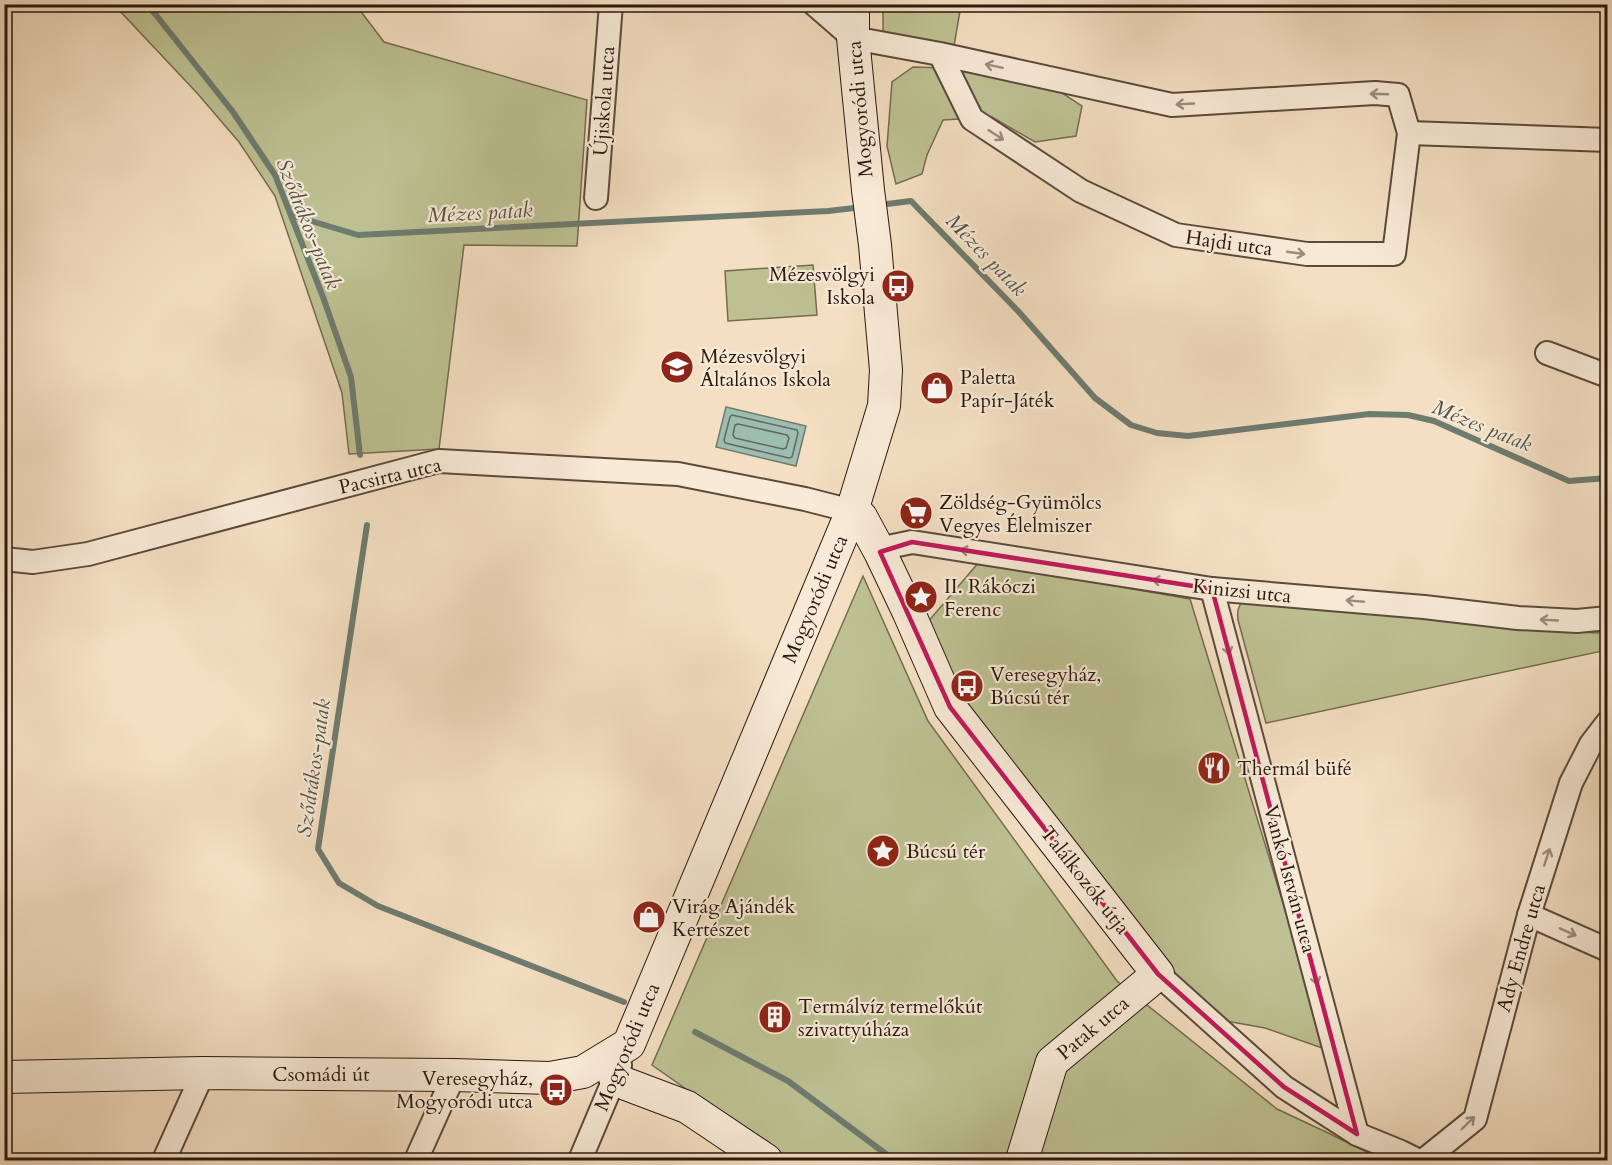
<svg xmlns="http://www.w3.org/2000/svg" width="1612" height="1165" font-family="Cardo,serif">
<rect width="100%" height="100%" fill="#f4dfc2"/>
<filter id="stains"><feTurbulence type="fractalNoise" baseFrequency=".00333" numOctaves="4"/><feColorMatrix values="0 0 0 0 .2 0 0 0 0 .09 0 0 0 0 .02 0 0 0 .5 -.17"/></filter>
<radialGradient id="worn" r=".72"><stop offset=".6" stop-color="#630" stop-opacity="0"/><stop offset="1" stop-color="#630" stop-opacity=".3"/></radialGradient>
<g fill="#bdc192" stroke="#746c50" stroke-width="1.5">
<path d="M120 4 356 5 384 42 587 100 577 246 464 245 439 449 349 454 342 393 275 196 239 142 197 93 118 9Z"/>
<path d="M883 5H961L954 46 883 33Z"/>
<path d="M913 67 979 69 1047 83 1082 106 1076 136 1035 142 992 117 943 120 927 155 922 174 896 184 887 146 892 82Z"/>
<path d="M813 265 817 315 728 321 725 271Z"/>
<path d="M979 562 1190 599 1328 1050 1265 1028 1226 1021 1158 974 963 699 926 624Z"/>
<path d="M863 576 928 721 1117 981 1277 1109 1326 1132 1383 1160H787L652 1065Z"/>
<path d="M1244 600 1565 631 1597 633 1607 631V650L1266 723 1238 620C1237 611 1238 606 1244 600Z"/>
</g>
<path fill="#9cbdaf" stroke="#6e7b6f" stroke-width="1.5" d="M726 407 806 426 796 466 716 447Z"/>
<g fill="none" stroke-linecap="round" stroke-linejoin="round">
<g stroke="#636a5f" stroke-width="1.5">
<path d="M732 415 797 430 798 433 792 457 789 458 725 443 724 440 730 417Z"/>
<path d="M738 424 787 435 789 438 786 448 783 449 735 438 733 435 735 425Z"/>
</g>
<g stroke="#6e7b6f" stroke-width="6">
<path d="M146 4 156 15 233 112 275 175 323 297 351 377 360 455"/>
<path d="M879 205 911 201 1018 311 1095 398 1131 425 1157 433 1188 436 1369 414 1408 415 1434 421 1569 481 1608 478"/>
<path d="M291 215 358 235 828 211 863 207"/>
<path d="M367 525 318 849 339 883 378 906 624 1002"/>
<path d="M695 1032 788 1081 894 1160"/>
</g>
<defs>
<g id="street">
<path d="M814 4 853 38 940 54 1172 105 1375 93 1398 95 1409 133 1394 254H1307L1176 235 1081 191 972 119 940 54"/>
<path d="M1409 133 1608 140"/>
<path d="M596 198 611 4"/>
<path d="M1547 353 1608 376"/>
<path d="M880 552 893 546 912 542 1212 589 1424 607 1518 618 1577 621 1608 618"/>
<path d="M4 559 33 562 88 554 439 461 678 474 805 499 852 511 861 517"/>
<path d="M1212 589 1357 1134"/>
<path d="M1529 915 1608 950"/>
<path d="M1158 974 1284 1087 1357 1134 1401 1152 1417 1160"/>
<path d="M164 1160 203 1073"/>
<path d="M416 1160 454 1075"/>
<path d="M580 1160 620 1065"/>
<path d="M1424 1160 1475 1119 1529 915 1571 783 1591 744 1608 722"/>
</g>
<g id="secondary">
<path d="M861 517 880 552 909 613 950 707 1158 974 1052 1062 1022 1160"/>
<path d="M4 1077 203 1073 454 1075 550 1078 583 1072 629 1044 852 511 884 406 886 370 875 245 868 190 853 38V4"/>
<path d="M615 1078 626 1084 687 1107 766 1160"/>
</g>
</defs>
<use href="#street" stroke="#5c4a3c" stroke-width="26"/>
<use href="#secondary" stroke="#2a180f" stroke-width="34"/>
<use href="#street" stroke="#f8ead7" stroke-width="22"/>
<use href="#secondary" stroke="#f8ead7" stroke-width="32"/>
</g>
<defs><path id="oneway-shaft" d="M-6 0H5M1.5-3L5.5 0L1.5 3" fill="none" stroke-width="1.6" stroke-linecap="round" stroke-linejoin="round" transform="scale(1.5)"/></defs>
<g stroke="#9b8c7d">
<use href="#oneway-shaft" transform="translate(994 66) rotate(-168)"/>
<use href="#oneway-shaft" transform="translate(1379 94) rotate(-178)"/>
<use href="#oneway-shaft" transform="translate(1185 104) rotate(177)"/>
<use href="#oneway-shaft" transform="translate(996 135) rotate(33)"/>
<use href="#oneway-shaft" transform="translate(1296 253) rotate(8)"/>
<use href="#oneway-shaft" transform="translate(969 551) rotate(-171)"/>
<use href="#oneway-shaft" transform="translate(1161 581) rotate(-171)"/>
<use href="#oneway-shaft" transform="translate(1355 601) rotate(-175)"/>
<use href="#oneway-shaft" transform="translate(1549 620) rotate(-177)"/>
<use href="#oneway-shaft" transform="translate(1227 646) rotate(75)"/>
<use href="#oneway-shaft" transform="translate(1547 857) rotate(-72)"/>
<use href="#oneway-shaft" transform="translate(1568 932) rotate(24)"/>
<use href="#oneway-shaft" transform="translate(1315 976) rotate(75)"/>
<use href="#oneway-shaft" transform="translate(1468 1123) rotate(-44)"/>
</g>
<path fill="none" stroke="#c2185b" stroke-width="4.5" stroke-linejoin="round" d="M912 542 1212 589 1357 1134 1284 1087 1158 974 950 707 880 552Z"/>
<defs>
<symbol id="bus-disc" viewBox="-11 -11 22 22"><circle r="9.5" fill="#8f2418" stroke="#f8ead7"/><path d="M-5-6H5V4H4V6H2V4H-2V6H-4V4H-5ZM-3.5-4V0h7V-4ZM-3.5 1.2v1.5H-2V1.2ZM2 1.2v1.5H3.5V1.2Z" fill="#fff"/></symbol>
<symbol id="school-disc" viewBox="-11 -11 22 22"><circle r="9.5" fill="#8f2418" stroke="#f8ead7"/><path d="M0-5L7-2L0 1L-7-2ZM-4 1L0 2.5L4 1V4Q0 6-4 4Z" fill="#fff"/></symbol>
<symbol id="shop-disc" viewBox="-11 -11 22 22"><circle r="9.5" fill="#8f2418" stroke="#f8ead7"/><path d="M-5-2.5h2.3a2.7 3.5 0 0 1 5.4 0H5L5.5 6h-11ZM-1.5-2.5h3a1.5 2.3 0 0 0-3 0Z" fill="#fff"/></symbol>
<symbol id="supermarket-disc" viewBox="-11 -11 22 22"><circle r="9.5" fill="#8f2418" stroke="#f8ead7"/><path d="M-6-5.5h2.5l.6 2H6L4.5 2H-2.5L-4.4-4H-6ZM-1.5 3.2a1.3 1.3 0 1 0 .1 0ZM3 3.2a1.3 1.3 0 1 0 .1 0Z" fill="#fff"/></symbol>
<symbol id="sight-disc" viewBox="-11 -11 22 22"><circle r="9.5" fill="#8f2418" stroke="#f8ead7"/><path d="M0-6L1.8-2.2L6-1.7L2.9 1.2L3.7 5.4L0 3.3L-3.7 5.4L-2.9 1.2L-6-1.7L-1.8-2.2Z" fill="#fff"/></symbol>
<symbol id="restaurant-disc" viewBox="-11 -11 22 22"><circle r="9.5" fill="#8f2418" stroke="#f8ead7"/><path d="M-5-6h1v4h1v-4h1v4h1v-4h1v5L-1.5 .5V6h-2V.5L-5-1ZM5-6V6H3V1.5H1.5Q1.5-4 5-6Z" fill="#fff"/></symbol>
<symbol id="building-disc" viewBox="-11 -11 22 22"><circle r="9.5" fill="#8f2418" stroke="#f8ead7"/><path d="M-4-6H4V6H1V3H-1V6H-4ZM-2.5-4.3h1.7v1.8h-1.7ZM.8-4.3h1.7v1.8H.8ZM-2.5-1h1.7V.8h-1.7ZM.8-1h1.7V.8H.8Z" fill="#fff"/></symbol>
</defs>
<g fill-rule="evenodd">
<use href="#bus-disc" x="879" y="267" width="38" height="38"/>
<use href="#school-disc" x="658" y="348" width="38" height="38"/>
<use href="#shop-disc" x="918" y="369" width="38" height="38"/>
<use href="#supermarket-disc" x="897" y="494" width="38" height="38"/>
<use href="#sight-disc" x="902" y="578" width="38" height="38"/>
<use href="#bus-disc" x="948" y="667" width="38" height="38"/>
<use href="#restaurant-disc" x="1195" y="749" width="38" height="38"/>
<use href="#sight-disc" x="864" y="832" width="38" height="38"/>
<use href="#shop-disc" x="630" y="898" width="38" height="38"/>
<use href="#building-disc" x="756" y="998" width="38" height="38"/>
<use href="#bus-disc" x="537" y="1071" width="38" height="38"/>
</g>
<g text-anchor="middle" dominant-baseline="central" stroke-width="4.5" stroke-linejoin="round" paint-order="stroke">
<g font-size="20" fill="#2a180f" stroke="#f8ead7">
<text transform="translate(604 101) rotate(-86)">Újiskola utca</text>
<text transform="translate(860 109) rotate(-95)">Mogyoródi utca</text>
<text transform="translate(1229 243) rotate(8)">Hajdi utca</text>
<text transform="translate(390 476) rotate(-13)">Pacsirta utca</text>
<text transform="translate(1242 591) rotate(6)">Kinizsi utca</text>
<text transform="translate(815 599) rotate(-67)">Mogyoródi utca</text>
<text transform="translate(1290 879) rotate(75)">Vankó István utca</text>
<text transform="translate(1085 880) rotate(52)">Találkozók útja</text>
<text transform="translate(1521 948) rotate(-74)">Ady Endre utca</text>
<text transform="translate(1093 1028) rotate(-40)">Patak utca</text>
<text transform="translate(627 1047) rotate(-67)">Mogyoródi utca</text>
<text x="321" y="1074">Csomádi út</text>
</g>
<g font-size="20" fill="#2a180f" stroke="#f8ead7" text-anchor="start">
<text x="875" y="274" text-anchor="end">Mézesvölgyi<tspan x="875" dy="23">Iskola</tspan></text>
<text x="700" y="356">Mézesvölgyi<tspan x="700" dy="23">Általános Iskola</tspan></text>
<text x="960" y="377">Paletta<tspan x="960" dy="23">Papír-Játék</tspan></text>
<text x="939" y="502">Zöldség-Gyümölcs<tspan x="939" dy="23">Vegyes Élelmiszer</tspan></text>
<text x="944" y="586">II. Rákóczi<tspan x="944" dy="23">Ferenc</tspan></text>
<text x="990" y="674">Veresegyház,<tspan x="990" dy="23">Búcsú tér</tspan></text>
<text x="1237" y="768">Thermál büfé</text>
<text x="906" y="851">Búcsú tér</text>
<text x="672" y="906">Virág Ajándék<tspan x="672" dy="23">Kertészet</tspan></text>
<text x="798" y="1006">Termálvíz termelőkút<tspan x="798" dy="23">szivattyúháza</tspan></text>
<text x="533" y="1078" text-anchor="end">Veresegyház,<tspan x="533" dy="23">Mogyoródi utca</tspan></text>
</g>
<g font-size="21" font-style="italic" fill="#525247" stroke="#f8ead7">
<text transform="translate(480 213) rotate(-3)">Mézes patak</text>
<text transform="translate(308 224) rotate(68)">Sződrákos-patak</text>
<text transform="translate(986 255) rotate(46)">Mézes patak</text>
<text transform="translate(1482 426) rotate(22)">Mézes patak</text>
<text transform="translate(314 768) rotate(-82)">Sződrákos-patak</text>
</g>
</g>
<rect width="1612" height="1165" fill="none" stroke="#f4dfc2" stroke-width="24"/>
<rect x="6" y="6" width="1600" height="1153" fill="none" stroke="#2a180f" stroke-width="3"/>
<rect x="12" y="12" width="1588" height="1141" fill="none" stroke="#2a180f" stroke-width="1.5"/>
<rect width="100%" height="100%" filter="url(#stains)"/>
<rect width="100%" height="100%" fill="url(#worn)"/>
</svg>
